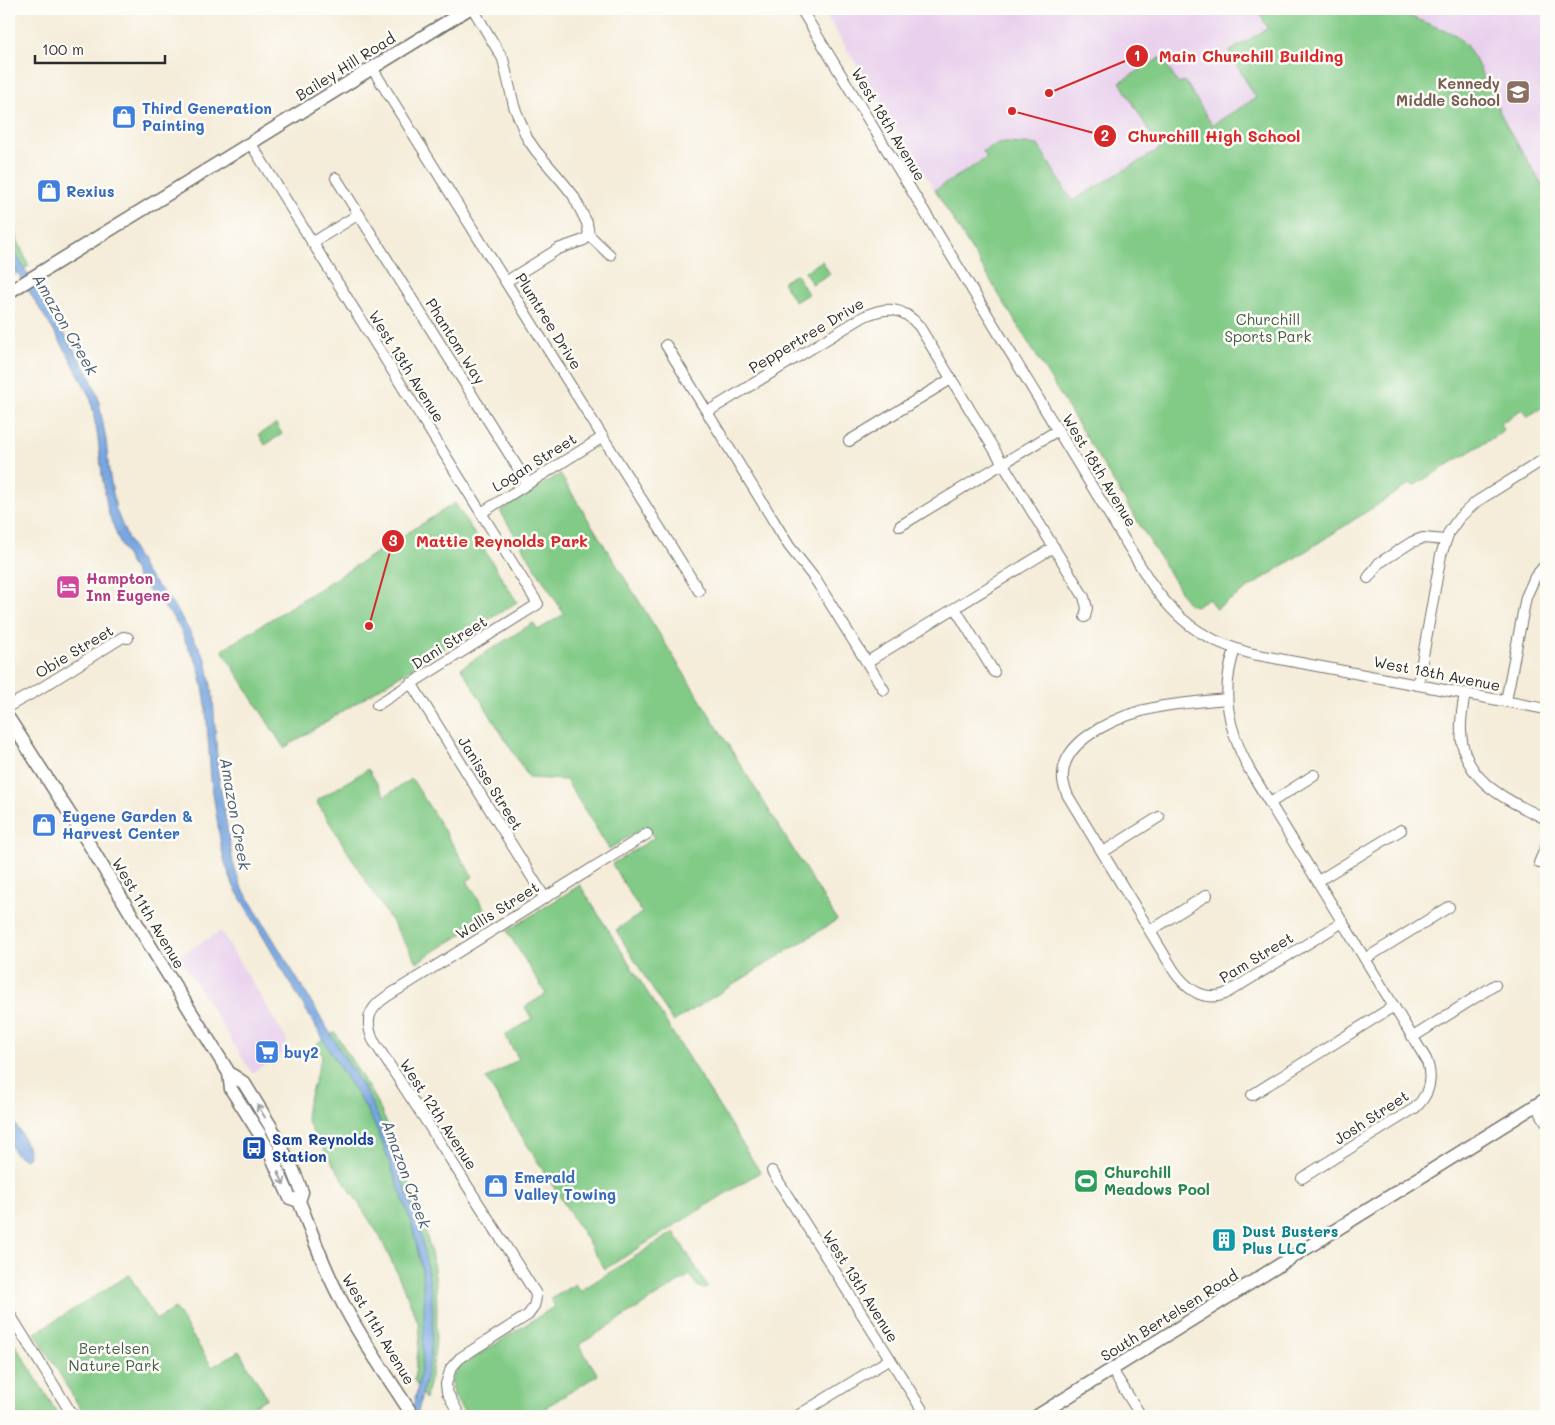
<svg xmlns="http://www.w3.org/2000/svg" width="1555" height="1425" font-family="Mali,sans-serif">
<rect width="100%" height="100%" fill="#fdfcf7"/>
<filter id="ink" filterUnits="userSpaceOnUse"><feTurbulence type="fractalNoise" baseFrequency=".02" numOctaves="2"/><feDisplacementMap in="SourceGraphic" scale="10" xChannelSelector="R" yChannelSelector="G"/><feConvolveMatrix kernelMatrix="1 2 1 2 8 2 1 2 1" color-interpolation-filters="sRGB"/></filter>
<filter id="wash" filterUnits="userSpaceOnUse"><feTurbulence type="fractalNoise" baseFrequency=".0096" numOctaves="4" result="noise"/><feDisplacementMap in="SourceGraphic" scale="20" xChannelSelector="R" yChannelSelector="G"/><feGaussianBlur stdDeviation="1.12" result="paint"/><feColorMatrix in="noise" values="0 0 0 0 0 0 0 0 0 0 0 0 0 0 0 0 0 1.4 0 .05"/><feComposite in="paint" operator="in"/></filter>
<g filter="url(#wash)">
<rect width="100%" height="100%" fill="#f5edda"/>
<g fill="#e9d1ed">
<path d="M822 9H1257L1269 28 1256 98 1211 125 1185 81 1178 84 1121 82 1160 149 1072 202 1038 145 1006 143 997 144 987 158 935 190 934 189Z"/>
<path d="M1400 9H1546V191L1506 125 1475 59 1466 45 1409 16Z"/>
<path d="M221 931 287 1040 285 1052 252 1073 179 956Z"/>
</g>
<g fill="#82cb87" stroke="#567b59">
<path d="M1257 9H1400L1409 16 1456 35 1466 45 1475 59 1506 125 1546 191V405L1527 417 1522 409 1500 424 1504 431 1413 486 1411 483 1216 609 1208 598 1196 606 1188 604 935 190 987 158 983 151 997 144 1006 143 1038 145 1072 201 1160 149 1120 82 1162 57 1178 84 1185 81 1212 125 1256 98 1229 52 1268 28Z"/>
<path d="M9 221 29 266 9 278Z"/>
<path d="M822 261 830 274 812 284 805 272Z"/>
<path d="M796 274 808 294 795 302 783 282Z"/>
<path d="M276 424 282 434 265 445 259 434Z"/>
<path d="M560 474 837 920 673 1022 616 930 642 913 612 864 654 838 646 826 609 849 566 780 529 778 461 668 533 623 538 630 564 614 500 511Z"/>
<path d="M455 503 517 602 284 748 222 650Z"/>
<path d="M368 769 385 796 412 779 473 877 467 881 490 917 417 962 316 801Z"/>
<path d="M580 885 760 1172 605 1269 486 1079 519 1059 505 1036 532 1019 525 1007 546 994 507 931Z"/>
<path d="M335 1032C348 1055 363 1078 376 1101 390 1128 401 1157 410 1186 416 1205 424 1224 429 1244 441 1288 439 1355 425 1399L414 1380 420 1337 419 1325 404 1288 379 1235 313 1133 307 1120 306 1109 322 1056 316 1044Z"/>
<path d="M674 1232 708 1287 704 1289 697 1286 690 1275 579 1345 598 1375 546 1407 550 1413 544 1416H467C457 1400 443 1387 458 1368L555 1306 551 1299 575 1284 580 1291Z"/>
<path d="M129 1275 156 1320 175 1308 212 1367 239 1351 267 1398 237 1416H85L35 1333Z"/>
<path d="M9 1334 59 1416H9Z"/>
</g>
<g fill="#77a6e1" stroke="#516886">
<path d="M9 239 21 263 90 376 98 397 106 440 109 471 116 510 128 539 145 572 164 593 178 612 206 659 213 697 218 773 233 863 241 886 367 1094 384 1129 420 1229 432 1295 433 1323 430 1359 417 1416H410L416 1395 422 1364 424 1329V1302L422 1270 411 1222 379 1134 364 1105 343 1073 234 887 225 863 221 846 211 779 205 697 198 665 186 643 181 630 172 616 139 580 121 546 108 512 102 475 98 438 91 400 82 381 69 356 9 259Z"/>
<path d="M9 1114C16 1127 28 1141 29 1156L26 1159C5 1155 9 1129 9 1114Z"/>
</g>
</g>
<g filter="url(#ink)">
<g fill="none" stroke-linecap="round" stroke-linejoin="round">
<defs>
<g id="minor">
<path d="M473 9 503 59 514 106 527 138 536 151 561 180 573 195 587 223 589 235 610 255"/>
<path d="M801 9 1149 580C1177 622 1205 641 1253 654L1546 709"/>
<path d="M372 68 699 591"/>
<path d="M251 144 538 604 377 705"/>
<path d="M336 178 528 484"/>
<path d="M312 243 359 214"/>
<path d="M507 281 558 249 584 240 589 235"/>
<path d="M666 345 789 546 815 579 884 690"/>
<path d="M707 412 863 317C885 306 902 306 919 326L1084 597 1087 608 1085 617"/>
<path d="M849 441 951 379"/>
<path d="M481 513 603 437"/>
<path d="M900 526 1058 430"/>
<path d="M1368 578 1379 563 1412 542 1423 538 1446 540"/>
<path d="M955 608 994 672"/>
<path d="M1235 649C1220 693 1228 729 1249 769L1426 1059C1433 1077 1430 1094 1415 1108L1302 1178"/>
<path d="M867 662 1054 547"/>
<path d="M411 683 545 898"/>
<path d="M1418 684 1441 555 1449 532 1459 518 1476 502 1546 458"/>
<path d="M1465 693C1463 706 1460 719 1461 731 1462 782 1508 800 1546 819"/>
<path d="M1227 699C1204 701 1180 703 1158 707 1126 713 1065 736 1063 774 1062 782 1065 789 1068 796L1174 971C1186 988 1203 1002 1225 994L1343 922"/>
<path d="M1506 701 1526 597 1535 577 1546 564"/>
<path d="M9 706 38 690 123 637 128 638"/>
<path d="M1270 803 1314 775"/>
<path d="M1103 852 1159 817"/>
<path d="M1539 863 1546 847"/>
<path d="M1318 881 1401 830"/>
<path d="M1150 931 1207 895"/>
<path d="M1365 959 1449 907"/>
<path d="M1413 1037 1495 985"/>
<path d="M1252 1095 1394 1006"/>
<path d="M1536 1105 1546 1122"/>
<path d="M772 1171 926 1416"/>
<path d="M9 1313 73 1416"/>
<path d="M1112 1370 1141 1416"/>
<path d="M460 1416 447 1392 446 1384 451 1368 460 1358 528 1315C534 1308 536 1303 536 1294L430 1127 373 1040C365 1021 368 1009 386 997L647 834"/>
<path d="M797 1416 890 1359"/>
</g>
<g id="major">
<path d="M9 292 468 9"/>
<path d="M9 719 89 844 160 962 229 1073 244 1083 271 1127 294 1172 302 1192 299 1201C312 1233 323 1266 339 1296 360 1338 388 1377 413 1416"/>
<path d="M229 1073 231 1089 259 1133 271 1155 290 1198 299 1201"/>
<path d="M1037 1416 1546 1099"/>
</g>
</defs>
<use href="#minor" stroke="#726f68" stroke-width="12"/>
<use href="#major" stroke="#726f68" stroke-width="15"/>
<use href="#minor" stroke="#fff" stroke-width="10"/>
<use href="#major" stroke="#fff" stroke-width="12"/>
</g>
<defs><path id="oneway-shaft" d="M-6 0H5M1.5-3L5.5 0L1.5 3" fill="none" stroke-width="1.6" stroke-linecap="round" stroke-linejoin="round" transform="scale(1.25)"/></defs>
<g stroke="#a0a0a0">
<use href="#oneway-shaft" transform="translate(261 1111) rotate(-122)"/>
<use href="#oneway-shaft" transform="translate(281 1178) rotate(66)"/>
</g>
</g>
<defs>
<symbol id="school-square" viewBox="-11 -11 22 22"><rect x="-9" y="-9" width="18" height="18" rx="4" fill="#8d6e63" stroke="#fdfcf7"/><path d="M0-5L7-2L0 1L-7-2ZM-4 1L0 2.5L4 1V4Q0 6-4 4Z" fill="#fff"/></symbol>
<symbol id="shop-square" viewBox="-11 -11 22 22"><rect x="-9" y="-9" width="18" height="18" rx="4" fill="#3f7fe0" stroke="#fdfcf7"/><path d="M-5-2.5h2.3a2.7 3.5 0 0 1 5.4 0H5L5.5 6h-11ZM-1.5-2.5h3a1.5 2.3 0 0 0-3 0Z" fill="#fff"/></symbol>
<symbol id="hotel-square" viewBox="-11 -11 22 22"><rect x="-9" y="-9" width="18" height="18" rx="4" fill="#d1479c" stroke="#fdfcf7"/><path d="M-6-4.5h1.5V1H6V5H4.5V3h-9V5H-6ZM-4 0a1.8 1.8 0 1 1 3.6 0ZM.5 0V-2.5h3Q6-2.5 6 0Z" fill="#fff"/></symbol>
<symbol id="supermarket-square" viewBox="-11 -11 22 22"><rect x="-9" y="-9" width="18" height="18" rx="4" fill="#3f7fe0" stroke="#fdfcf7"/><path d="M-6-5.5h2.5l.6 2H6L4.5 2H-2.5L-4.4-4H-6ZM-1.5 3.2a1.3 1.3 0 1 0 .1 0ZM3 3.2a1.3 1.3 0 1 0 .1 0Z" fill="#fff"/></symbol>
<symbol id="bus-square" viewBox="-11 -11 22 22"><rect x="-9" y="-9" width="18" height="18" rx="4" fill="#1a4fb4" stroke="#fdfcf7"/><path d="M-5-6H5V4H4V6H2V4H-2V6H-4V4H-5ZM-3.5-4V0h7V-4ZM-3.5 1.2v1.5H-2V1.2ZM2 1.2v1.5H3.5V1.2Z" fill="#fff"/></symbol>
<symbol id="stadium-square" viewBox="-11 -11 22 22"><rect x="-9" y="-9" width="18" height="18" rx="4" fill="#2e9e5b" stroke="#fdfcf7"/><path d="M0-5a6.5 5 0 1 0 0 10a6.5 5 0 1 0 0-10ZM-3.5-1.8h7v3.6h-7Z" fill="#fff"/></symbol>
<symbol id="building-square" viewBox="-11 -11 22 22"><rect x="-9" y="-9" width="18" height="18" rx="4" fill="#0f9aa8" stroke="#fdfcf7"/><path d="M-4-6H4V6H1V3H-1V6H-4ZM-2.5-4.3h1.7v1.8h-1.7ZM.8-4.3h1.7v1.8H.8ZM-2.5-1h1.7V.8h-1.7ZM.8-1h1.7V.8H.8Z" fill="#fff"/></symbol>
</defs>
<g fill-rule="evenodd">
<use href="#school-square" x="1504" y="78" width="28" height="28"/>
<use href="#shop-square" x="110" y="103" width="28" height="28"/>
<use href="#shop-square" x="35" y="177" width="28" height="28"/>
<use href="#hotel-square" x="54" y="573" width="28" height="28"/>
<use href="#shop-square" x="30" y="811" width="28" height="28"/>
<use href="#supermarket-square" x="253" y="1038" width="28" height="28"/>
<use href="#bus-square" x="240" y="1134" width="28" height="28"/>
<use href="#stadium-square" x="1072" y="1167" width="28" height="28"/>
<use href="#shop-square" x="482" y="1172" width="28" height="28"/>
<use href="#building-square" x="1210" y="1226" width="28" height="28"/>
</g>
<g text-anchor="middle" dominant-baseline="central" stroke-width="5" stroke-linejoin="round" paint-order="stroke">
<g font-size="15" fill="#2b2b2b" stroke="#fdfcf7">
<text transform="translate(345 66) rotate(-32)">Bailey Hill Road</text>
<text transform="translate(889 124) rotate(59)">West 18th Avenue</text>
<text transform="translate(549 321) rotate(58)">Plumtree Drive</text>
<text transform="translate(806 335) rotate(-31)">Peppertree Drive</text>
<text transform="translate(456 341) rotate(58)">Phantom Way</text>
<text transform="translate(407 366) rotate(58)">West 13th Avenue</text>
<text transform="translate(534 462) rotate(-32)">Logan Street</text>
<text transform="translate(1100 470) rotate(59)">West 18th Avenue</text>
<text transform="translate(449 642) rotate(-32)">Dani Street</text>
<text transform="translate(74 651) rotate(-31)">Obie Street</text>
<text transform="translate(1437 673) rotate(11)">West 18th Avenue</text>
<text transform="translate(491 783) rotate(58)">Janisse Street</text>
<text transform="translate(497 910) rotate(-32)">Wallis Street</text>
<text transform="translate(149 913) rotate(59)">West 11th Avenue</text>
<text transform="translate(1256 957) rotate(-31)">Pam Street</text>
<text transform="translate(439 1114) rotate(57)">West 12th Avenue</text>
<text transform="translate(1371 1117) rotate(-33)">Josh Street</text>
<text transform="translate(861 1286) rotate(58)">West 13th Avenue</text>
<text transform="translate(1169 1315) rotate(-32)">South Bertelsen Road</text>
<text transform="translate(379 1329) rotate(59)">West 11th Avenue</text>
</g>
<g font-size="15" font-weight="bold" fill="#785e54" stroke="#fdfcf7" text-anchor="end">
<text x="1500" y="83">Kennedy<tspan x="1500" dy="17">Middle School</tspan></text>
</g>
<g font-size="15" font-weight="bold" fill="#366cbe" stroke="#fdfcf7" text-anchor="start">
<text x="142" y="108">Third Generation<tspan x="142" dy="17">Painting</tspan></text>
<text x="66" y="191">Rexius</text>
<text x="62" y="816">Eugene Garden &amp;<tspan x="62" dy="17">Harvest Center</tspan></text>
<text x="284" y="1052">buy2</text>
<text x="514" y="1177">Emerald<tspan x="514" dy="17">Valley Towing</tspan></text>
</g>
<g font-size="15" fill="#455b47" stroke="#fdfcf7">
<text x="1268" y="319">Churchill<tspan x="1268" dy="17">Sports Park</tspan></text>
<text x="114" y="1348">Bertelsen<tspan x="114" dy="17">Nature Park</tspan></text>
</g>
<g font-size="15" font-weight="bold" fill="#b23c85" stroke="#fdfcf7" text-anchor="start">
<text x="86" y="578">Hampton<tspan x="86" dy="17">Inn Eugene</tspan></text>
</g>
<g font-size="15" font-weight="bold" fill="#164399" stroke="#fdfcf7" text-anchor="start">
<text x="272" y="1139">Sam Reynolds<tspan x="272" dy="17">Station</tspan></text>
</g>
<g font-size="15" font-weight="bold" fill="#27864d" stroke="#fdfcf7" text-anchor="start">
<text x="1104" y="1172">Churchill<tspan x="1104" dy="17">Meadows Pool</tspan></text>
</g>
<g font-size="15" font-weight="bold" fill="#0d838f" stroke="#fdfcf7" text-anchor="start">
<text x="1242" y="1231">Dust Busters<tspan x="1242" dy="17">Plus LLC</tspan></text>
</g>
<g font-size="16" font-style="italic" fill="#495c74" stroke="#fdfcf7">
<text transform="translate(66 324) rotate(60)">Amazon Creek</text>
<text transform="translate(236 814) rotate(80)">Amazon Creek</text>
<text transform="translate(407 1174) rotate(70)">Amazon Creek</text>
</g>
</g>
<path fill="none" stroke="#d62828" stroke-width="2" d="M1049 93L1137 56M1012 111L1105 136M369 626L393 541"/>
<g fill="#d62828" stroke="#fdfcf7" stroke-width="2">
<circle cx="1049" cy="93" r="5"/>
<circle cx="1012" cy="111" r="5"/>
<circle cx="369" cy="626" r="5"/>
<circle cx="1137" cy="56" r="12"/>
<circle cx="1105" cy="136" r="12"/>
<circle cx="393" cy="541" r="12"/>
</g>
<g font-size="15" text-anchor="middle" font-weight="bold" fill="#fff">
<text x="1137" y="61">1</text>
<text x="1105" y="141">2</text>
<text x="393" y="546">3</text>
</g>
<g font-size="16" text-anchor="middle" font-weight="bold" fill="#d62828" stroke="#fdfcf7" stroke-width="5" stroke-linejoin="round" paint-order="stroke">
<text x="1251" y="62">Main Churchill Building</text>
<text x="1214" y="142">Churchill High School</text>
<text x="502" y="547">Mattie Reynolds Park</text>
</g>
<rect width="1555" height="1425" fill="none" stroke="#fdfcf7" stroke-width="30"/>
<path d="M35 55v8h130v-8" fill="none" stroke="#2b2b2b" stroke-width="2.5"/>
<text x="42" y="55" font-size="15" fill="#2b2b2b" stroke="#fdfcf7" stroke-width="4" paint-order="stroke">100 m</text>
</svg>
